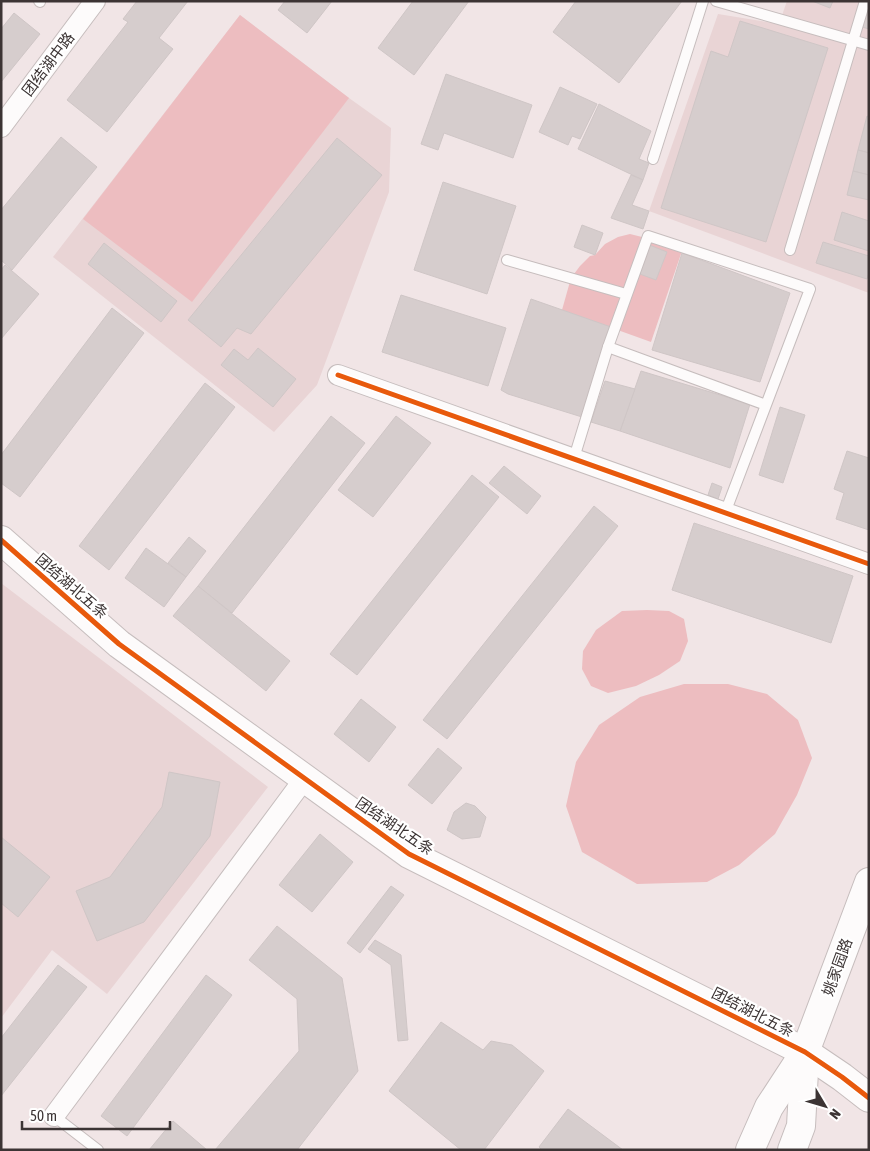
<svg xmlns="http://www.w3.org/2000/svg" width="870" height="1151" font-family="'Asap Condensed','Noto Sans SC',sans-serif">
<rect width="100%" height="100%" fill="#f1e5e6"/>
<g fill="#e9d4d5">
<path d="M787 1H869V293L649 211 718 14 779 24Z"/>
<path d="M240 15 349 98 391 128 389 192 317 385 274 432 53 257Z"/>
<path d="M1 583 268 787 107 994 52 950 1 1018Z"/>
</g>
<g fill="#edbdc0">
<path d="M240 15 349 98 192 302 83 219Z"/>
<path d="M630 234 642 237 648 236 683 248 651 342 562 310 571 278 580 266 590 256 595 255 605 244 618 237Z"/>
<path d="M647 610 669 611 684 619 688 641 680 661 659 675 636 686 608 693 591 686 582 669 583 651 596 630 622 611Z"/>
<path d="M684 684H728L767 694 798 720 812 758 797 795 775 834 739 865 707 882 637 884 582 852 566 806 576 762 599 725 640 697Z"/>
</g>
<g fill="#d6cdcd" stroke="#cfc6c6">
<path d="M137 1H188L159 38 173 49 107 132 67 100 128 22 123 19Z"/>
<path d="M285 1H332L307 33 278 10Z"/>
<path d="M413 1H469L414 75 378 48Z"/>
<path d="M576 1H682L619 83 553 32Z"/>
<path d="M812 1H833L830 8Z"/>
<path d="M869 6V29L862 27Z"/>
<path d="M14 13 40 34 1 82V29Z"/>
<path d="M740 21 828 48 766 242 661 208 711 51 728 57Z"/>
<path d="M446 74 532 105 513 158 444 133 438 150 421 144Z"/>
<path d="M560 87 597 104 580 139 572 136 568 145 539 132Z"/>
<path d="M599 104 651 131 639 159 649 163 643 180 578 149Z"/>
<path d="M867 116 869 117V153L858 150Z"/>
<path d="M61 137 97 167 12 270 1 260V210Z"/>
<path d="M337 138 382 175 251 334 237 328 221 347 188 320Z"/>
<path d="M858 150 869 153V175L853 171Z"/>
<path d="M853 171 869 175V200L847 195Z"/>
<path d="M631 175 643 180 632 205 649 211 643 229 611 218Z"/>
<path d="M443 182 516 206 487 294 414 270Z"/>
<path d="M842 212 869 221V251L834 240Z"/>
<path d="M582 225 603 233 595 255 574 247Z"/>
<path d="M823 242 869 256V273L867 279 816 263Z"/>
<path d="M104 243 177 301 161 322 88 264Z"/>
<path d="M647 244 667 252 656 280 637 273Z"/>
<path d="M682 253 790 293 760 382 652 350Z"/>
<path d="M5 265 39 294 1 339V270Z"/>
<path d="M401 295 506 328 488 386 382 352Z"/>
<path d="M531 299 611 327 582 417 508 394 501 390Z"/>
<path d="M112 308 144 333 20 497 1 483V455Z"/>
<path d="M258 348 296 379 273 407 221 365 234 349 248 360Z"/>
<path d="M641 371 750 404 730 468 620 431Z"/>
<path d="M605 381 635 389 620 431 591 422Z"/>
<path d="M205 383 235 407 109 570 79 546Z"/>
<path d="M780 407 805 415 783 483 759 475Z"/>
<path d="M331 416 365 443 232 613 198 586Z"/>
<path d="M396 416 431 443 373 517 338 490Z"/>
<path d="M847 451 869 458V530L836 519 844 493 834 489Z"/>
<path d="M504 466 541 496 527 514 489 483Z"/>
<path d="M472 475 499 497 357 675 330 654Z"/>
<path d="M712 483 722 487 718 499 708 495Z"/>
<path d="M594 506 618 526 447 739 423 720Z"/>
<path d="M694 523 853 576 831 643 672 590Z"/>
<path d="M189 537 206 551 186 577 168 563Z"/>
<path d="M146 548 186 577 164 607 125 578Z"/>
<path d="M198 586 290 661 266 691 173 616Z"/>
<path d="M361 699 396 727 369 762 334 734Z"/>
<path d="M438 748 462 768 432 804 408 785Z"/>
<path d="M169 772 220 782 210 836 144 922 97 941 76 891 110 877 162 807Z"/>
<path d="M466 803 475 806 486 817 480 837 462 839 447 830 454 812Z"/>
<path d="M320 834 353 862 312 912 279 885Z"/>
<path d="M1 837 50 877 18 917 1 903Z"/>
<path d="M391 886 404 895 360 953 347 943Z"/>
<path d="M277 926 342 978 358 1071 297 1150H215L299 1051 297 999 249 960Z"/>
<path d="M375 940 401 955 408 1040 398 1041 391 965 368 949Z"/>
<path d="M58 965 87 987 1 1096V1038Z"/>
<path d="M206 975 232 995 127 1136 101 1116Z"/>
<path d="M441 1022 483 1050 491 1041 512 1045 544 1071 484 1150H461L389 1091Z"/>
<path d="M568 1109 623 1150H542L539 1147Z"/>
<path d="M173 1121 207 1150H149Z"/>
</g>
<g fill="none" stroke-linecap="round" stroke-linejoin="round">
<defs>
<g id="lane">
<path d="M39 1 40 2"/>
<path d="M716 1 869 45"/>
<path d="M653 159 703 1"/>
<path d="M790 250 865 1"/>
<path d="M507 260 626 294"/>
<path d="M574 458 608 347"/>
<path d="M725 513 810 289 648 236 608 347 766 405"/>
<path d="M54 1116 98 1150"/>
</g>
<g id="street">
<path d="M1 127 95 1"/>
<path d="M338 375 869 564"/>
<path d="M54 1116 305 778"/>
</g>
<g id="secondary">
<path d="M1 540 119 644 409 854 805 1052 842 1077 869 1098"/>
<path d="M750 1150 769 1107 805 1052 869 882"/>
<path d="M792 1150 801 1126 805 1053"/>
</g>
</defs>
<use href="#lane" stroke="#c6bdbd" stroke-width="12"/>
<use href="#street" stroke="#c6bdbd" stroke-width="22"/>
<use href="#secondary" stroke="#c6bdbd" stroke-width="30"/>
<use href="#lane" stroke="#fdfbfb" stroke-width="10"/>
<use href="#street" stroke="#fdfbfb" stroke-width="20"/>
<use href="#secondary" stroke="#fdfbfb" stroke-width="28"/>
<defs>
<g id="cycleway">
<path d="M338 375 869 564"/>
<path d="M1 540 119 644 409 854 805 1052 842 1077 869 1098"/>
</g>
</defs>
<use href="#cycleway" stroke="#fff" stroke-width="8"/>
<use href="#cycleway" stroke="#e8590c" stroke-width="5"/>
</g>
<g text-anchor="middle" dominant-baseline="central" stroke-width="4.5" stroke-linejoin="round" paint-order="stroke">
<g font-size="15" fill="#3c3434" stroke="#fff">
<text transform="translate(48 64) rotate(-53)">团结湖中路</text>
<text transform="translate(72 586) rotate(41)">团结湖北五条</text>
<text transform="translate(395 826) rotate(34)">团结湖北五条</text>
<text transform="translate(837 967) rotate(-70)">姚家园路</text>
<text transform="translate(753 1012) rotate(27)">团结湖北五条</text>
</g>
</g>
<rect width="870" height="1151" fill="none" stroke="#3c3434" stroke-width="5"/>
<g transform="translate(825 1106) rotate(128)" stroke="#ffffff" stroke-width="4" paint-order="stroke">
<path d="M0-4L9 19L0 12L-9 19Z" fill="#3c3434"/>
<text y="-8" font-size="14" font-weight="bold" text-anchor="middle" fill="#3c3434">N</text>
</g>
<path d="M22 1121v8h148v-8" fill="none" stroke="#3c3434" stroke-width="2.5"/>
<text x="30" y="1121" font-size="15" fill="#3c3434" stroke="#ffffff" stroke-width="4" paint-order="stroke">50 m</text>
</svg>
